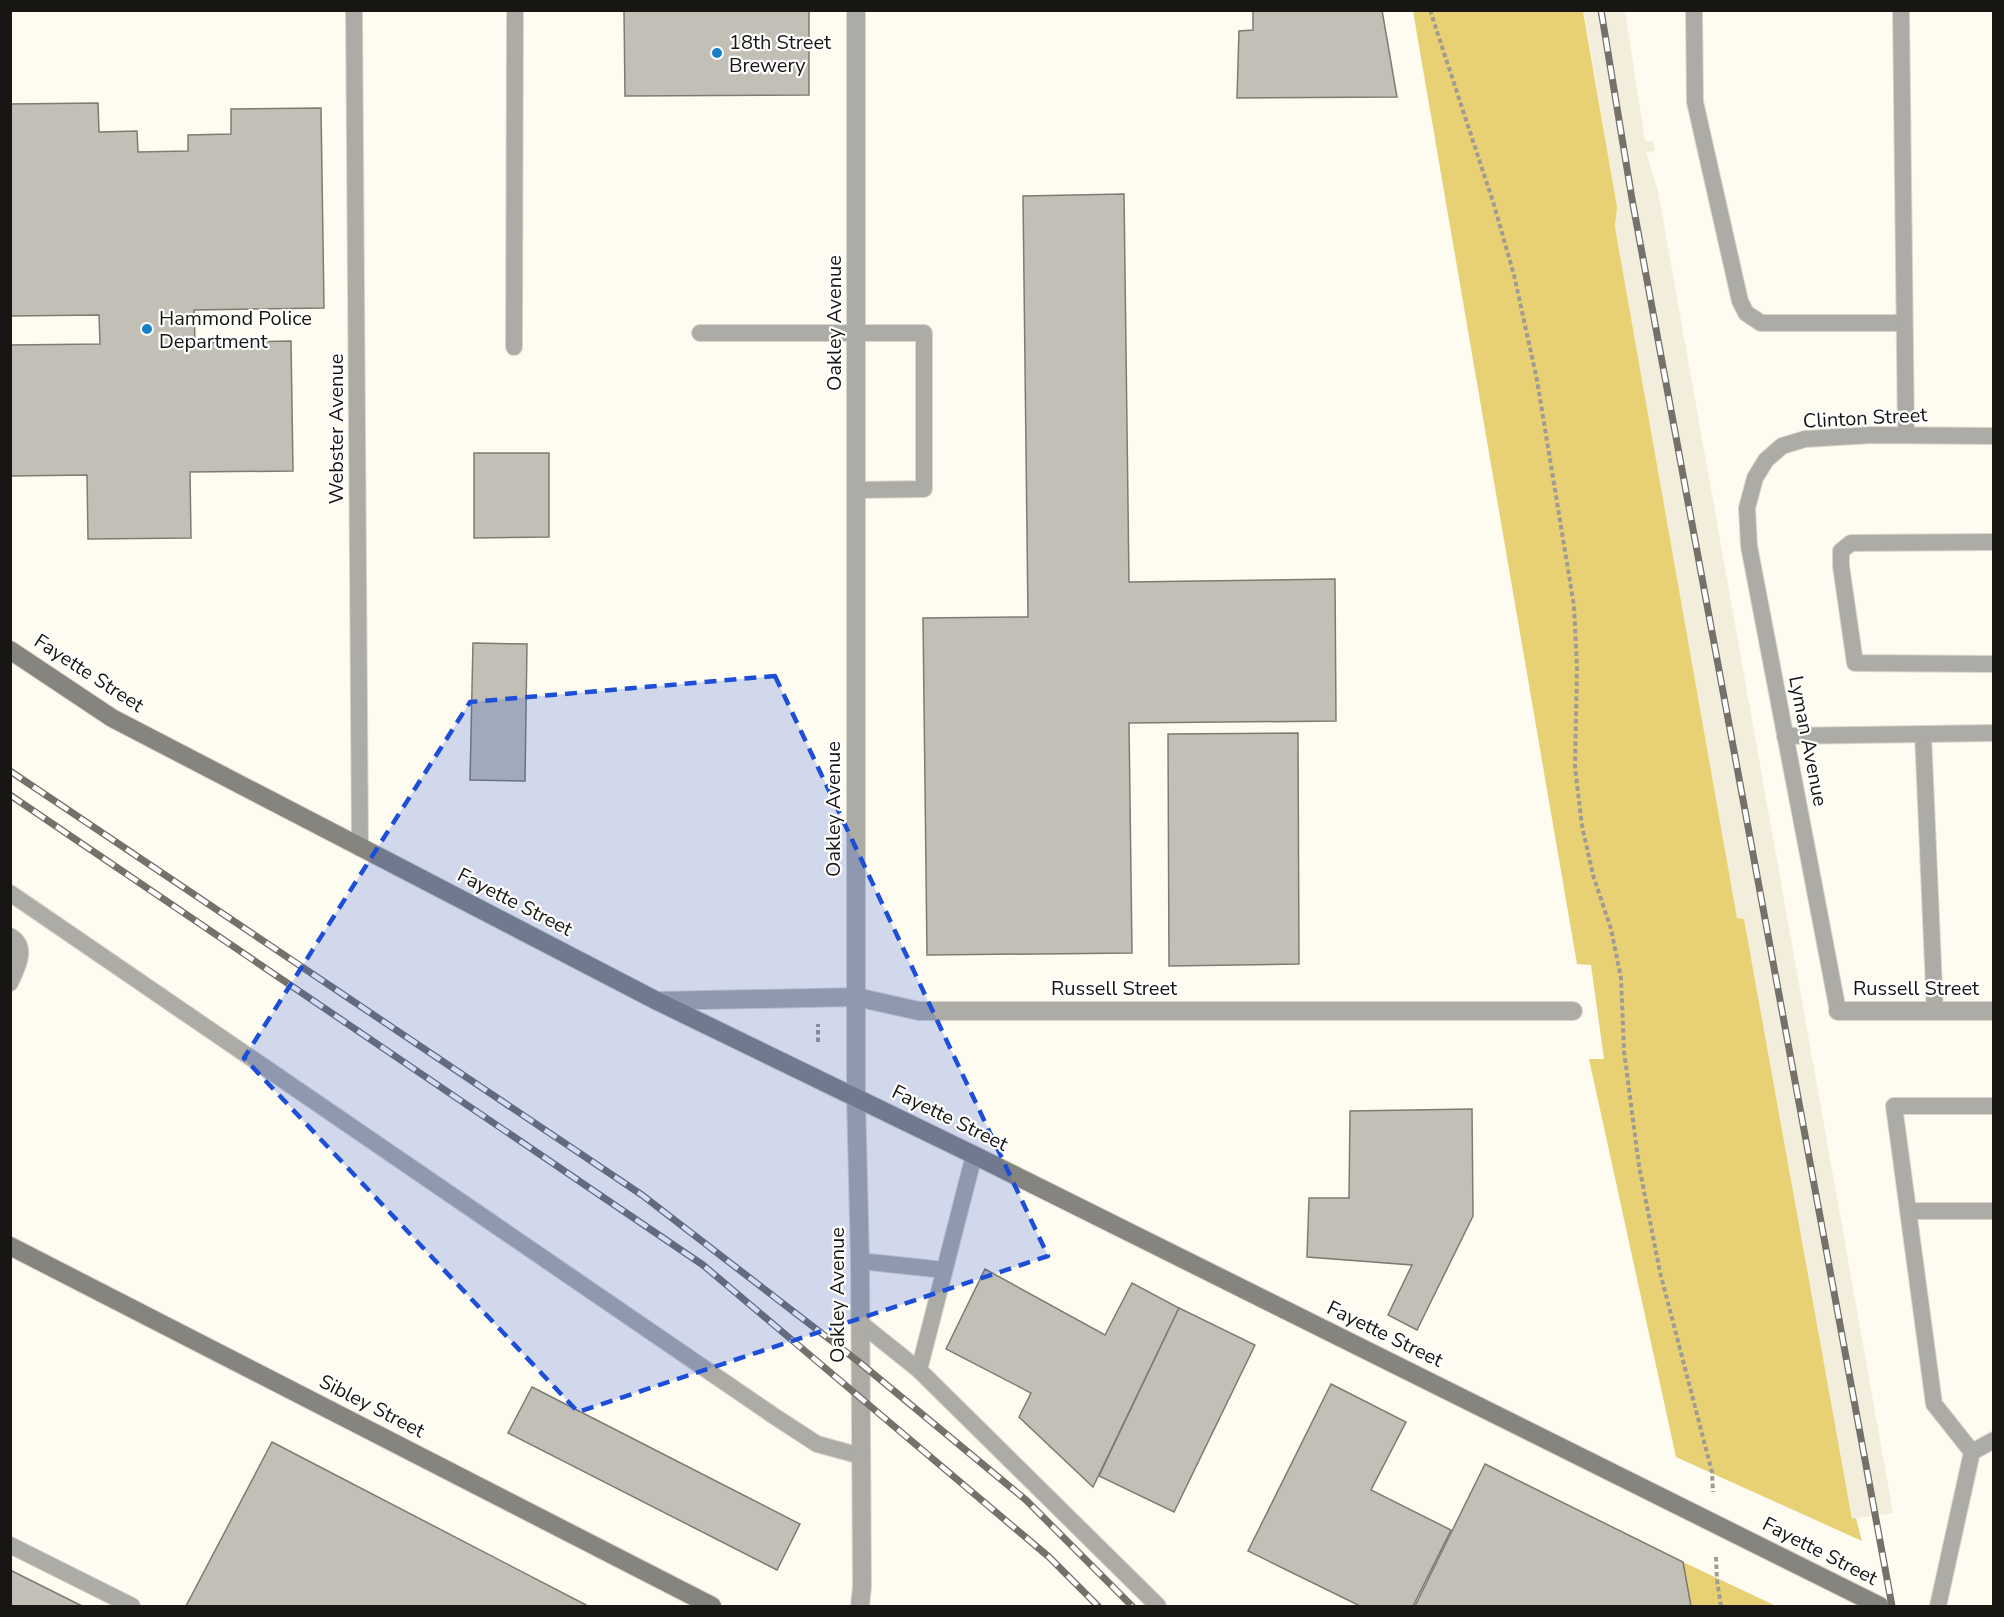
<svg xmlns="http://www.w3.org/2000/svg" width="2004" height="1617" font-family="'Nunito Sans',sans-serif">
<rect width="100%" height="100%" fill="#fefbf0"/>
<path fill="#f3eedc" d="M1584 11H1625L1645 141H1653L1655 151 1646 152 1658 191 1893 1513 1852 1519 1744 919 1737 918 1615 227 1617 207Z"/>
<g fill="#e7d174">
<path d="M1413 11H1583L1617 207 1615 227 1737 918 1744 919 1852 1519 1856 1518 1862 1541 1676 1457 1589 1059H1604L1591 965 1577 964Z"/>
<path d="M1683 1562 1776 1606H1691Z"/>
</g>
<g fill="#c2c0b6" stroke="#7e7b72" stroke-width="1.5">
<path d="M624 10H809V95L625 96Z"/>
<path d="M1253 10H1382L1397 97 1237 98 1239 31 1253 30Z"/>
<path d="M98 103 99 132 137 131 138 152 188 151V135L231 134V109L321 108 324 308 194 310 195 343 291 341 293 471 190 472 191 538 88 539 87 475 10 476V345L100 344 99 315 10 316V104Z"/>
<path d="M1124 194 1129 582 1335 579 1336 721 1129 723 1132 953 927 955 923 618 1028 617 1023 196Z"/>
<path d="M474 453H549V537L474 538Z"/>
<path d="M473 643 527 644 525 781 470 780Z"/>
<path d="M1298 733 1299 964 1169 966 1168 734Z"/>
<path d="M1472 1109 1473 1216 1417 1330 1388 1315 1412 1265 1307 1257 1309 1198H1349L1350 1111Z"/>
<path d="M985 1269 1105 1335 1132 1283 1179 1308 1093 1487 1019 1417 1031 1393 946 1349Z"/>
<path d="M1179 1308 1255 1345 1174 1512 1099 1476Z"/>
<path d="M1331 1384 1406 1422 1371 1490 1451 1530 1413 1606H1360L1248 1551Z"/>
<path d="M532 1387 800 1524 777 1570 508 1433Z"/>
<path d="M272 1442 588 1606H186Z"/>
<path d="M1485 1464 1683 1562 1691 1606H1415Z"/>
<path d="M10 1570 82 1606H10Z"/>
</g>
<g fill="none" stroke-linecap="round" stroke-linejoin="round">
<defs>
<g id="lane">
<path d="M354 10 360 848"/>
<path d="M1694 10 1695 102 1740 301 1746 313 1761 323H1904"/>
<path d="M1901 10 1906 435"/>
<path d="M700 333H924V489L856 490"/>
<path d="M514 347 515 10"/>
<path d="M1994 542 1851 543 1841 551V566L1855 663 1994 664"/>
<path d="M1923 734 1935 1011"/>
<path d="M1785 736 1994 733"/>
<path d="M10 893 774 1416 817 1444 861 1456"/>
<path d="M10 936C29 947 17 968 10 983"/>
<path d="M1838 1011 1749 546 1747 508 1755 478 1766 460 1782 446 1805 439 1872 435 1994 436"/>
<path d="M974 1155 919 1370 1158 1606"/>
<path d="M1908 1211H1994"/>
<path d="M860 1261 944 1270"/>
<path d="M859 1322 919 1370"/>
<path d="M1972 1452 1934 1404 1894 1106H1994"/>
<path d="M10 1545 132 1606"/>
<path d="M1938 1606 1972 1452 1994 1440"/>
</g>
<g id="street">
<path d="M856 10V1097L860 1261 862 1587 860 1606"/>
<path d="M657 1001 856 997 919 1011H1573"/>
<path d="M1838 1011H1994"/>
</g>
<g id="secondary">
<path d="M10 650 112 718 657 1001 974 1155 1880 1606"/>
<path d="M10 1246 712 1606"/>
</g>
</defs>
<use href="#lane" stroke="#d9d6cc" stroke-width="18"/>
<use href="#street" stroke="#d9d6cc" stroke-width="20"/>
<use href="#secondary" stroke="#d9d6cc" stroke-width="20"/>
<g stroke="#9e9c93" stroke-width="4" stroke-dasharray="4.5 3" stroke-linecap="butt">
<path d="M1430 10 1494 205 1514 275 1537 380 1574 606 1577 668 1575 767 1582 826 1593 875 1611 929 1621 978 1624 1051 1639 1166 1660 1272 1712 1472 1713 1492"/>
<path d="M818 1042V1024"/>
<path d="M1716 1557 1717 1580 1721 1606"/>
</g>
<use href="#lane" stroke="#acaba6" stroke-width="16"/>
<use href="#street" stroke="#acaba6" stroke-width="18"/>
<use href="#secondary" stroke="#86847e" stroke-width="18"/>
<defs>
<g id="rail">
<path d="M1601 10 1632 199 1892 1606"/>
<path d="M10 771 642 1195 859 1362 1026 1500 1132 1606"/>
<path d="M10 795 703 1265 1049 1557 1098 1606"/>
</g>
</defs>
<use href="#rail" stroke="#73716a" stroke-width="7"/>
<use href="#rail" stroke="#fff" stroke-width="4.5" stroke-dasharray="14" stroke-linecap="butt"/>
</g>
<path fill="#1d4ed8" fill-opacity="0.2" stroke="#1d4ed8" stroke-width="4.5" stroke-dasharray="12 8" stroke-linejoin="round" d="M775 676 1048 1256 578 1412 244 1058 470 702Z"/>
<g fill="#1680cb" stroke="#fff" stroke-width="2">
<circle cx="717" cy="53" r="6"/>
<circle cx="147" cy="329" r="6"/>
</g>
<g text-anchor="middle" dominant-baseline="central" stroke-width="4.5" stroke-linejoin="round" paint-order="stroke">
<g font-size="20" fill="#171612" stroke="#fff" text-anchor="start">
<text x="729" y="42">18th Street<tspan x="729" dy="23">Brewery</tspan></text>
<text x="159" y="318">Hammond Police<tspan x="159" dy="23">Department</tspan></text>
</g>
<g font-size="20" fill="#171612" stroke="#fff">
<text transform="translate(834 323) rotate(-90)">Oakley Avenue</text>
<text transform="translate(1865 418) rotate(-3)">Clinton Street</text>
<text transform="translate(336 429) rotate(-90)">Webster Avenue</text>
<text transform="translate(89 673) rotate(33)">Fayette Street</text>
<text transform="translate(1808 741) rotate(79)">Lyman Avenue</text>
<text transform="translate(833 809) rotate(-90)">Oakley Avenue</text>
<text transform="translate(515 902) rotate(27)">Fayette Street</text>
<text x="1114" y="988">Russell Street</text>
<text x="1916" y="988">Russell Street</text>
<text transform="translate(950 1118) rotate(26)">Fayette Street</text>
<text transform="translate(837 1295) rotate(-90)">Oakley Avenue</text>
<text transform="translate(1385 1334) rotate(26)">Fayette Street</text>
<text transform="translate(372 1406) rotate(27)">Sibley Street</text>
<text transform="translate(1820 1551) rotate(27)">Fayette Street</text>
</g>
</g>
<rect width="2004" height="1617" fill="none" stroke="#171612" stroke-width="24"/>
</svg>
